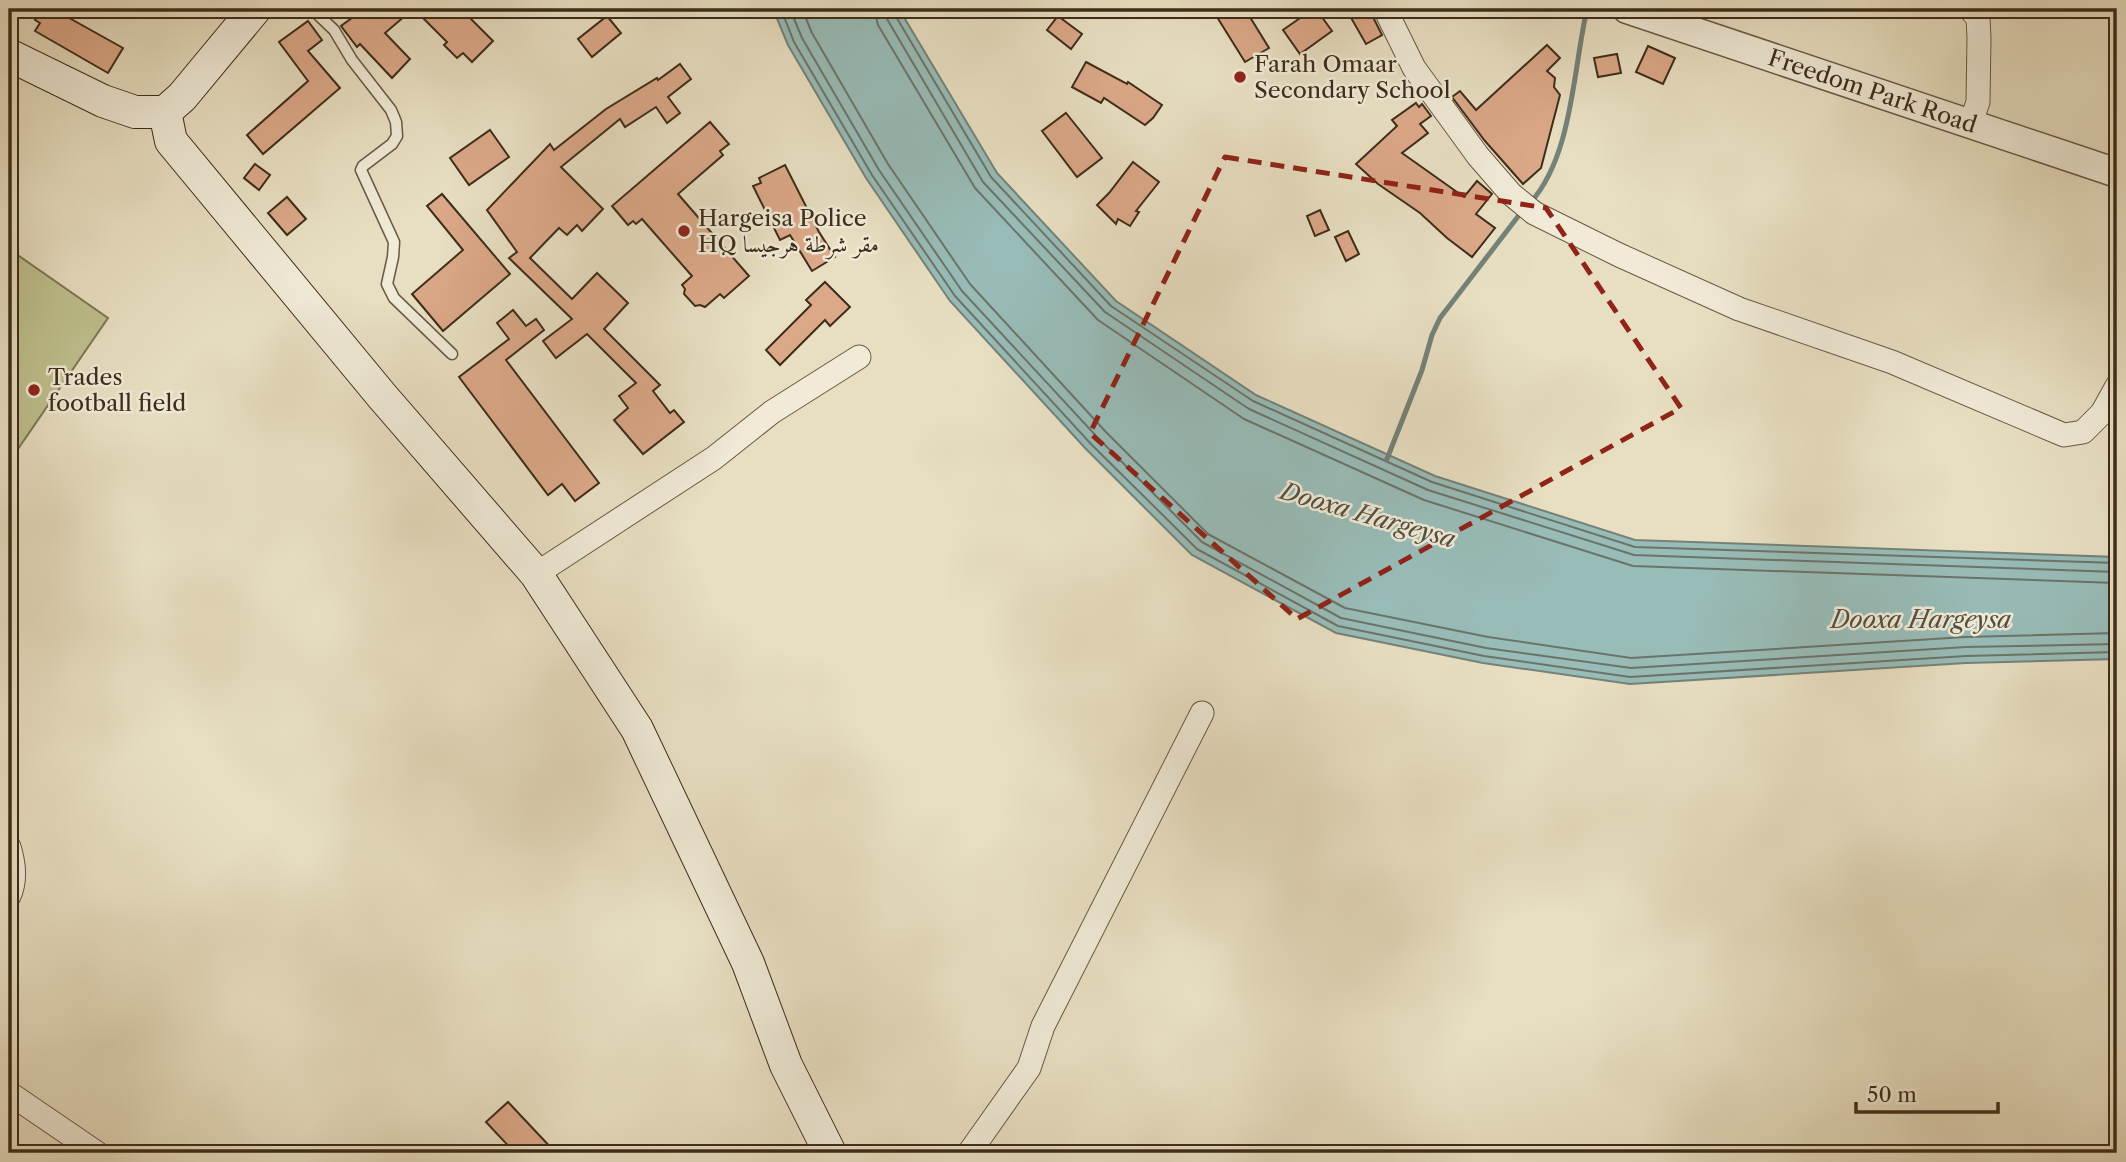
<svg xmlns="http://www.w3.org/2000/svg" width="2126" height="1162" font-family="'Libre Caslon Text',Amiri,serif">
<rect width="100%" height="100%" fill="#e8dfc2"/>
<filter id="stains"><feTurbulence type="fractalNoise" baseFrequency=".00286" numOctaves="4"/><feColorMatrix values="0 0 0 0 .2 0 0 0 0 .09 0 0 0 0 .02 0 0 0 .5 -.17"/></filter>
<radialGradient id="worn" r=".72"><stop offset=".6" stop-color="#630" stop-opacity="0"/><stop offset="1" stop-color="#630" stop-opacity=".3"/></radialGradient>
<path fill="#bec08e" stroke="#7e7654" stroke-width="2" d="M9 249 108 318 9 462Z"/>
<path fill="#98bcb8" stroke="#748279" stroke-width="2" d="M773 9H899L997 173 1116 301 1256 395 1435 476 1635 540 2117 557V659L1966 663 1630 684 1483 663 1336 633 1192 555 1086 449 950 301 866 178 788 45Z"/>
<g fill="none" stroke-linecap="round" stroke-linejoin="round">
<g stroke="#6b7469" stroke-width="2">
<path d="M781 9 794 42 872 175 955 296 1091 444 1197 549 1338 626 1484 656 1630 677 1966 656 2117 652"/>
<path d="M790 9 802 38 879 170 962 291 1098 438 1202 542 1341 618 1486 648 1631 668 1966 647 2117 644"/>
<path d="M802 9 812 33 888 164 970 284 1105 431 1208 534 1345 608 1488 637 1631 658 1965 637 2117 633"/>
<path d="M874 9 878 25 975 188 1098 320 1244 419 1424 500 1633 566 2117 583"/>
<path d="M885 9 887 19 983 182 1105 312 1249 409 1428 490 1634 555 2117 572"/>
<path d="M894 9 895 15 991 177 1111 306 1253 401 1432 482 1635 547 2117 563"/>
</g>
<g stroke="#748279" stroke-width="5">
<path d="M1530 203C1572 157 1573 72 1586 14"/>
<path d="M1387 459 1422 370 1432 335 1440 318 1523 210"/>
</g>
</g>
<g fill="#dba888" stroke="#3e2c1a" stroke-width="2">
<path d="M42 9H53L123 48 108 73 35 31 40 23 35 20Z"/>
<path d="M364 9H413L385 33 410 59 392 78 360 44 357 47 341 26Z"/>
<path d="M414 9H461L493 41 472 62 463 53 457 58 444 45 447 42Z"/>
<path d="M1212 9H1245L1269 48 1245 62Z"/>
<path d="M1313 9H1316L1332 31 1300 54 1283 30Z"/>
<path d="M1346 9H1369L1382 35 1366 44Z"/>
<path d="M607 16 621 33 592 57 578 39Z"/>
<path d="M1058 16 1082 34 1071 49 1047 30Z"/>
<path d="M308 21 322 40 308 51 340 88 263 154 247 135 308 81 279 42Z"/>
<path d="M1547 45 1560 58 1547 71 1555 78 1554 87 1560 95 1541 168 1523 184 1485 141 1452 97 1460 91 1476 110Z"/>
<path d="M1648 46 1675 58 1663 84 1636 72Z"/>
<path d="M1617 54 1621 73 1598 77 1594 58Z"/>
<path d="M1086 62 1127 84 1128 82 1162 105 1153 118 1145 125 1104 98 1101 103 1072 87Z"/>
<path d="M680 64 691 79 668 97 680 113 667 123 656 107 625 127 620 119 561 167 603 209 582 231 577 225 567 235 559 228 530 258 572 299 597 273 628 303 604 329 660 385 653 391 670 413 674 410 684 422 643 454 614 420 628 408 619 396 636 383 587 334 556 358 543 341 572 319 509 258 517 252 487 210 550 144 554 150 606 109 657 78 658 80Z"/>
<path d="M1416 103 1419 107 1422 104 1431 116 1420 124 1428 133 1402 153 1464 197 1477 181 1492 194 1476 214 1495 228 1472 257 1447 238 1420 213 1378 184 1356 164 1397 126 1392 120Z"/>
<path d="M1066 113 1102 158 1077 177 1042 131Z"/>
<path d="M710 122 729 144 720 151 723 155 678 194 749 276 724 298 720 294 705 307 700 305 695 306 684 294 685 289 682 285 692 276 642 219 636 224 633 221 628 225 612 206Z"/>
<path d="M490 130 509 157 469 185 450 158Z"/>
<path d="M1133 162 1159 182 1136 211 1139 212 1130 226 1118 219 1116 224 1097 205 1109 193Z"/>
<path d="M255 164 270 175 259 190 244 178Z"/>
<path d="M785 165 819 232 835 257 812 271 790 235 780 240 753 186 761 183 759 178Z"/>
<path d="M442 194 510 274 443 331 412 294 463 250 427 206Z"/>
<path d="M287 197 306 219 287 235 268 213Z"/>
<path d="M1320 210 1329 230 1315 236 1307 216Z"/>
<path d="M1348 231 1359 254 1346 261 1335 237Z"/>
<path d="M825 282 850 307 830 326 825 320 780 365 766 350 811 305 806 300Z"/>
<path d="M513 310 526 326 536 319 544 330 506 360 599 483 575 501 562 484 548 495 459 377 509 339 497 323Z"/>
<path d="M508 1102 556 1153H515L486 1122Z"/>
</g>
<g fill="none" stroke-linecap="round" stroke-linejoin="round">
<defs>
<path id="service" d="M312 9 334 30 352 60 391 110 396 122 397 136 392 144 363 166 361 170 394 242 393 257 387 284 394 298 452 354"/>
<g id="minor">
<path d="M1385 9 1414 68 1478 156 1511 194 1534 213 1619 255 1739 309 1892 362 2064 435 2083 432 2102 413 2117 386"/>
<path d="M1970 9 1978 18 1979 38 1978 102 1970 125"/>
<path d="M536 574 714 458 772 412 859 357"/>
<path d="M9 847C14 863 16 881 9 896"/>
<path d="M9 1093 97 1153"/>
<path d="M969 1153 1029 1068 1043 1026 1202 713"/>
</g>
<g id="tertiary">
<path id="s1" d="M1627 9 2117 173"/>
</g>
<g id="secondary">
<path d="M9 55 103 101 135 112H165L182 97 255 9"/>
<path d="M165 112 171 141 382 396 536 574 637 729 748 963 786 1065 830 1153"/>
</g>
</defs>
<use href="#service" stroke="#685944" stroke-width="13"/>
<use href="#minor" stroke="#685944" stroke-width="25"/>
<use href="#tertiary" stroke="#685944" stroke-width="31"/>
<use href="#secondary" stroke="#3e2c1a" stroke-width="34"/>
<use href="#service" stroke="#f0ead7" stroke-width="10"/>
<use href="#minor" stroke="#f0ead7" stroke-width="23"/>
<use href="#tertiary" stroke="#f0ead7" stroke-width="28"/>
<use href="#secondary" stroke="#f0ead7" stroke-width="32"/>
</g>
<path fill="none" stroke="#8f2418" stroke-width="5" stroke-dasharray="14 9" stroke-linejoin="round" d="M1225 157 1546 208 1681 408 1297 619 1090 433Z"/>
<g fill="#8f2418" stroke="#f0ead7" stroke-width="2.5">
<circle cx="1240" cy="77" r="7"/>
<circle cx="684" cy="231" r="7"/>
<circle cx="34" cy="390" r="7"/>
</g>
<g text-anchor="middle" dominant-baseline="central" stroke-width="5" stroke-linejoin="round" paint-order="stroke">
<g font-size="23" fill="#3e2c1a" stroke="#f0ead7" text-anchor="start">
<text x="1254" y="64">Farah Omaar<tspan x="1254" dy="26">Secondary School</tspan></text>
<text x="698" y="218">Hargeisa Police<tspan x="698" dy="26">HQ مقر شرطة هرجيسا</tspan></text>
<text x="48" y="377">Trades<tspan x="48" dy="26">football field</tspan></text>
</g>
<g font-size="23" fill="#3e2c1a" stroke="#f0ead7">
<text stroke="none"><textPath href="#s1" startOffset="259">Freedom Park Road</textPath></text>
</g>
<g font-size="24" font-style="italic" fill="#545042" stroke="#f0ead7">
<text transform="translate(1368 515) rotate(16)">Dooxa Hargeysa</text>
<text x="1921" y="619">Dooxa Hargeysa</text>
</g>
</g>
<rect width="2126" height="1162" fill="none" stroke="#e8dfc2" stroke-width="35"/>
<rect x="10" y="10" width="2105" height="1141" fill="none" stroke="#3e2c1a" stroke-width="3.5"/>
<rect x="18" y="18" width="2091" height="1127" fill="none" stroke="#3e2c1a" stroke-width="2"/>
<path d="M1856 1102v10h142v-10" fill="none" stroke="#3e2c1a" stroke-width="3.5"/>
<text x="1867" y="1102" font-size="21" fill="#3e2c1a" stroke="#f0ead7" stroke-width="5" paint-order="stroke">50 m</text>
<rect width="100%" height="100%" filter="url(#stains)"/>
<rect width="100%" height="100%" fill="url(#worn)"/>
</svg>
